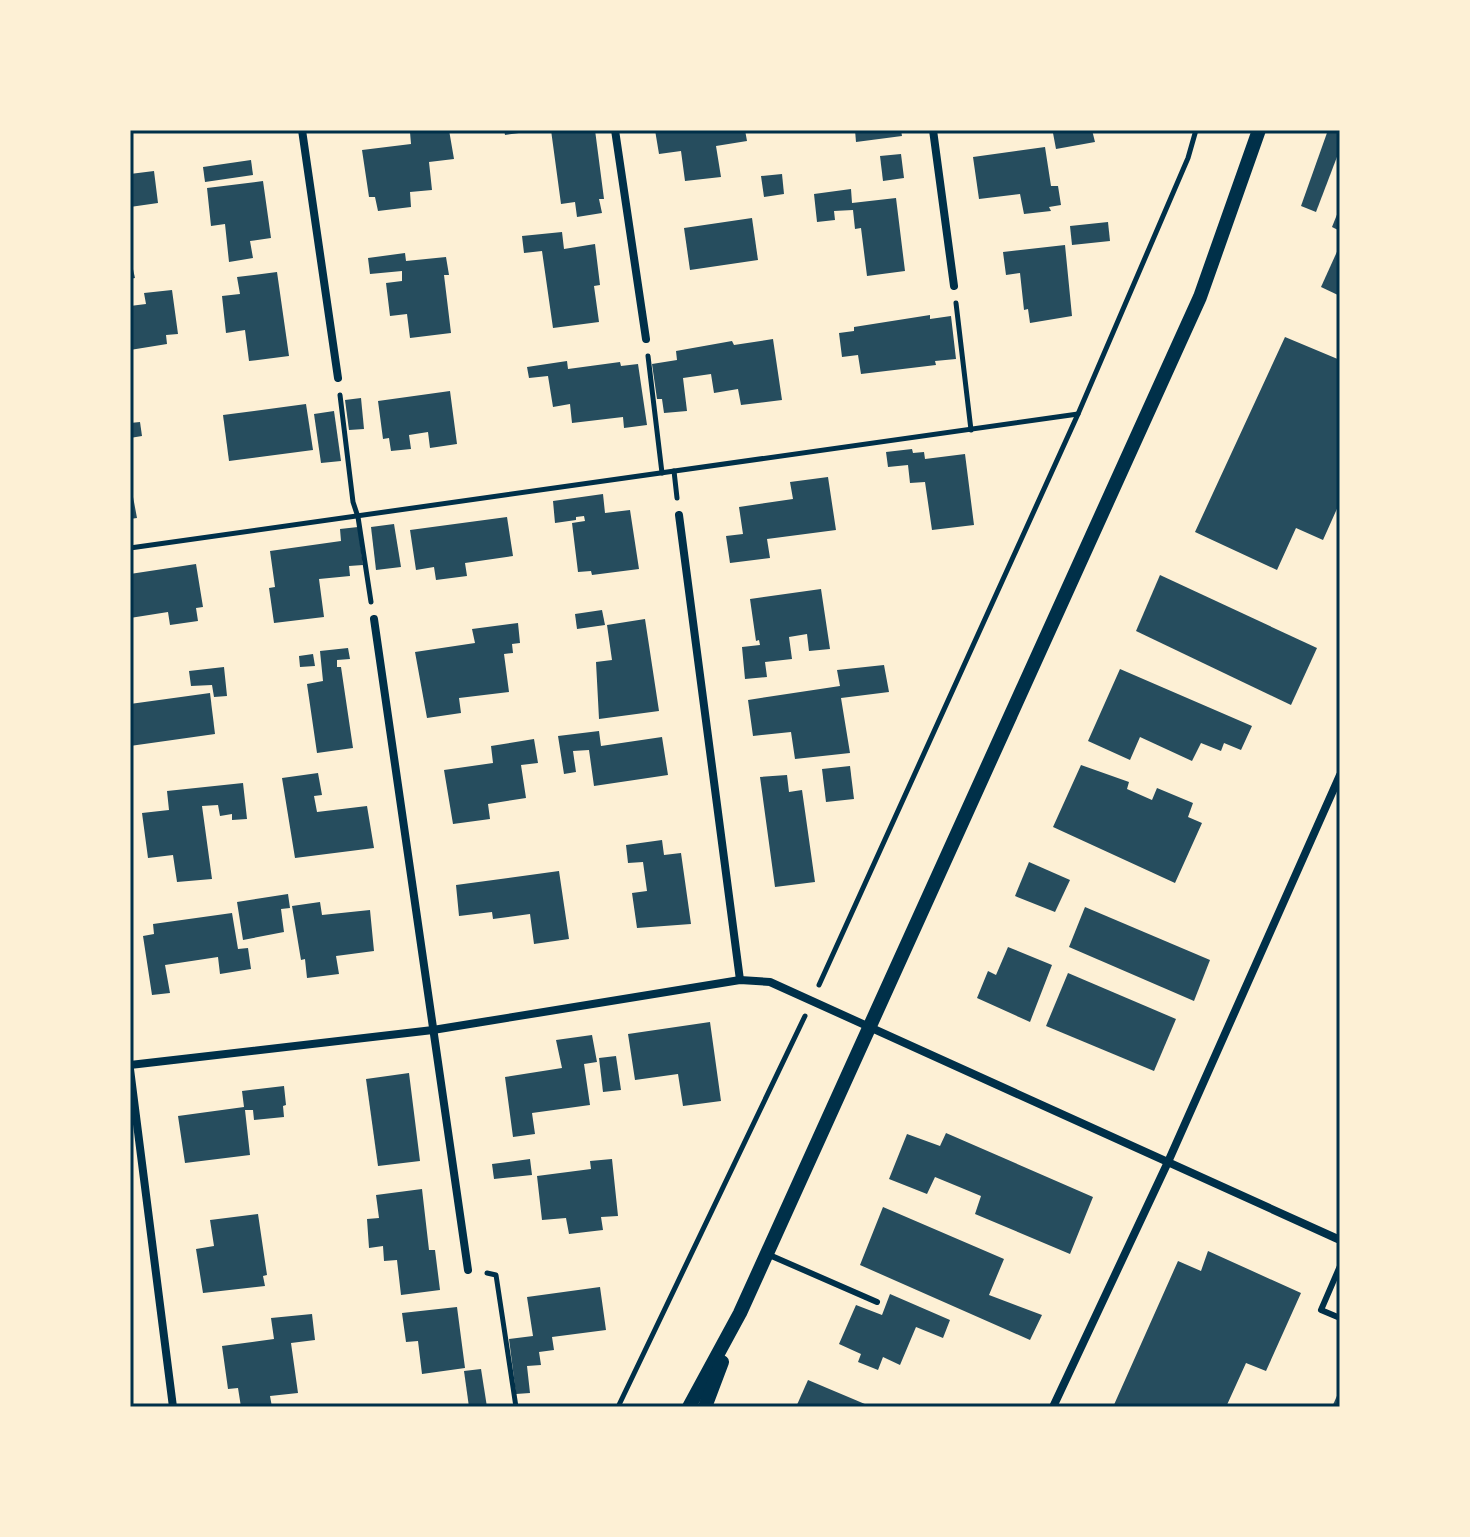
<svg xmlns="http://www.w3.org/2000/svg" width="1470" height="1537" font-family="Signika,sans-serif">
<rect width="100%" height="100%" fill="#fdf0d5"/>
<g fill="#264d5e">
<path d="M426 130H449L454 159 429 162 432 190 410 192 411 207 378 211 375 197H369L362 150 411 144 410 132Z"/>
<path d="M504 130H526V132L505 135Z"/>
<path d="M551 130H595L604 199H599L602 213 577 217 575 202 561 204Z"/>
<path d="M655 130H745L747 141 716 146 721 177 685 181 681 151 659 154Z"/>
<path d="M855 130H901L902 136 856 142Z"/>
<path d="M1070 130H1092L1095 142 1056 149 1053 133Z"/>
<path d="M1328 130H1340V149L1316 212 1301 206Z"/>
<path d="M1045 147 1051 186H1058L1061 205 1049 207 1051 211 1024 214 1020 194 979 199 973 157Z"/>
<path d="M901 154 904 178 883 181 880 156Z"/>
<path d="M251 160 253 175 205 182 203 167Z"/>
<path d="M154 171 158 203 130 207V174Z"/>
<path d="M782 174 784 194 764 197 761 176Z"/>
<path d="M263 181 271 238 250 241 253 258 229 262 225 224 211 226 207 188Z"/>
<path d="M851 189 852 203 896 198 905 271 867 276 861 228 855 229 853 210 834 211 835 220 817 222 814 194Z"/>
<path d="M1340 207V231L1332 227Z"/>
<path d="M752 218 758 260 690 270 684 228Z"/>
<path d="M1108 222 1110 241 1072 245 1070 226Z"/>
<path d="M562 232 564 249 595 244 600 285 594 286 599 322 553 328 542 251 524 253 522 236Z"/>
<path d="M1065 245 1072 316 1030 323 1028 309 1024 310 1020 273 1006 275 1003 252Z"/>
<path d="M1340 245V296L1321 287Z"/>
<path d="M405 253 406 261 446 257 449 275H444L451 333 410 338 407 314 390 316 386 283 402 281V271L370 274 368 258Z"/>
<path d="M130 256 135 278 130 279Z"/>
<path d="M277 272 289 356 249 361 245 330 226 333 222 296 240 294 237 277Z"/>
<path d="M172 290 178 334 166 335 167 344 130 350V306L146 304 144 293Z"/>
<path d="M930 315V319L951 316 956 359 935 361 936 365 861 374 858 355 842 357 839 333 854 331V327Z"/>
<path d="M1285 337 1340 360V502L1323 540 1296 528 1277 570 1195 532Z"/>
<path d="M773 339 782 400 741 405 738 389 714 393 711 374 683 378 687 411 664 413 662 399H657L652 364 677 360 676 351 732 341 734 345Z"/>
<path d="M567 361 568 369 620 362 621 366 638 364 647 425 624 428 623 417 572 423 570 404 553 407 548 376 529 378 527 367Z"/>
<path d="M450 391 457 444 430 448 428 432 409 435 411 449 391 451 389 438 383 439 378 401Z"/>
<path d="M361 398 364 429 349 430 345 400Z"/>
<path d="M306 404 313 450 229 461 223 415Z"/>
<path d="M334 411 341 461 321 463 314 414Z"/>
<path d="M140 422 142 436 130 438V423Z"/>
<path d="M912 449 913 453 924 452 925 459 965 454 974 525 932 530 925 482 910 483 908 465 888 467 886 452Z"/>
<path d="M828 477 836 530 767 539 770 558 730 563 726 536 743 534 739 507 793 499 790 482Z"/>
<path d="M130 481 137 518 130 519Z"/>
<path d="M603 494 605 513 630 510 639 569 592 575 591 571 578 572 572 523 585 521 584 516 576 517V520L555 523 553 501Z"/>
<path d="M507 517 513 556 465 563 467 576 436 580 434 567 416 570 410 530Z"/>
<path d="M394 524 401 567 376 570 371 527Z"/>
<path d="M358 527 363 565 349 566 350 576 319 579 324 617 274 623 269 588 275 587 270 551 341 541 340 529Z"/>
<path d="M196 564 203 607 196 608 198 621 170 625 168 612 130 618V574Z"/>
<path d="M1160 575 1317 648 1291 705 1136 631Z"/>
<path d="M821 589 830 649 809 651 807 634 789 637 792 659 765 662 767 677 745 679 742 647 760 645 759 640 756 641 750 599Z"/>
<path d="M602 610 605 625 577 629 575 614Z"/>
<path d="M645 619 659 711 599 719 596 662 612 660 607 625Z"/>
<path d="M518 623 520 643 512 644 513 653 504 654 509 692 459 698 461 713 427 718 415 652 475 643 472 629Z"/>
<path d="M348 648 350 659 337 660V667H341L353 748 317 753 307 684 323 681 320 651Z"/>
<path d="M313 654 315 666 300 667 299 656Z"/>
<path d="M884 665 889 692 841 698 850 753 795 759 791 732 753 736 748 700 840 686 837 670Z"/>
<path d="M224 667 227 696 214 697 212 685 191 686 189 671Z"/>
<path d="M1120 669 1252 726 1241 750 1224 743 1221 751 1201 743 1192 761 1140 737 1130 760 1088 741Z"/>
<path d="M210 693 215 734 130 746V704Z"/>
<path d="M599 731 601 746 662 737 668 775 594 786 589 750 573 751 576 772 564 774 558 736Z"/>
<path d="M534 739 538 763 521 765 526 798 488 804 490 819 453 824 444 770 493 763 491 746Z"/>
<path d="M1081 765 1129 782 1127 789 1152 800 1157 788 1193 803 1188 817 1202 823 1175 883 1053 827Z"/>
<path d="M850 766 854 799 826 802 822 769Z"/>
<path d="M318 773 322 795 314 796 317 812 367 806 374 848 295 858 282 778Z"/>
<path d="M787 775 789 792 802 790 815 882 775 887 760 777Z"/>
<path d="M243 783 247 819 232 820V814L220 816 218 805 202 806 212 879 177 882 173 855 148 858 142 813 169 810 167 791Z"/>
<path d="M662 840 664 855 681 853 691 924 637 928 632 893 647 891 643 862 628 863 626 845Z"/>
<path d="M1029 862 1070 880 1055 912 1015 896Z"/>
<path d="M559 871 569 939 534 944 530 914 493 919 492 912 459 916 456 885Z"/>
<path d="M288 894 290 908 281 909 284 932 243 940 237 902Z"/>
<path d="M320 902 322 915 370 910 374 951 336 956 339 974 307 978 305 959 301 960 292 906Z"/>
<path d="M1085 907 1210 960 1194 1001 1069 947Z"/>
<path d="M232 913 238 949 248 948 251 969 220 974 218 957 165 965 170 993 152 995 143 936 154 934 153 924Z"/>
<path d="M1008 947 1052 965 1030 1022 977 998 988 971 996 975Z"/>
<path d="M1068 973 1176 1019 1154 1071 1046 1026Z"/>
<path d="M710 1022 721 1101 683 1106 678 1074 635 1080 628 1034Z"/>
<path d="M592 1035 597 1062 584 1064 590 1105 532 1113 535 1134 513 1137 505 1077 562 1068 556 1040Z"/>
<path d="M616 1056 621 1090 603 1092 599 1058Z"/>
<path d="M409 1073 420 1161 378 1166 366 1079Z"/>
<path d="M284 1086 286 1105 283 1106 284 1117 254 1120 253 1110H245L250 1155 185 1163 178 1116 244 1107 242 1091Z"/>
<path d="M946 1133 1093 1197 1070 1254 975 1214 981 1196 935 1177 927 1194 889 1179 907 1134 940 1146Z"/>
<path d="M530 1159 532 1175 494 1179 492 1164Z"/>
<path d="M612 1159 618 1216 601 1217 603 1230 569 1234 566 1218 542 1220 537 1176 591 1169 590 1161Z"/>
<path d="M422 1189 429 1250H435L440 1290 401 1295 397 1260 384 1261 383 1246 369 1248 367 1219 379 1218 376 1195Z"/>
<path d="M883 1207 1004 1259 989 1295 1042 1315 1030 1340 860 1265Z"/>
<path d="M258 1214 267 1275 263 1276 265 1286 203 1293 196 1249 214 1246 210 1220Z"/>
<path d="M1208 1251 1301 1293 1266 1371 1246 1363 1226 1407H1113L1178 1261 1201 1271Z"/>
<path d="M600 1287 606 1330 552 1337 554 1350 539 1352 541 1365 527 1366 530 1393 516 1394 509 1339 533 1336 527 1297Z"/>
<path d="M890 1294 950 1320 943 1338 916 1327 900 1365 883 1357 878 1370 858 1362 861 1354 839 1344 856 1305 882 1315Z"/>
<path d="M457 1307 465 1368 422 1374 418 1341 406 1342 402 1313Z"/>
<path d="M312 1314 315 1340 291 1343 298 1393 270 1396 272 1407H241L238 1388 228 1389 222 1346 274 1339 271 1318Z"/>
<path d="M481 1369 487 1407H469L464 1371Z"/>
<path d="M808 1380 872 1407H796Z"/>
<path d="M1340 1389V1407H1332Z"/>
</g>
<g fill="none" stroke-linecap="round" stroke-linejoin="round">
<g stroke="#003049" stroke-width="5">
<path d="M956 303 971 430"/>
<path d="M648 356 662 473"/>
<path d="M340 395 353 502 358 517 371 602"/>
<path d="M674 471 677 498"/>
<path d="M130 548 1078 414"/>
<path d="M819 985 1078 414 1188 158 1196 130"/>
<path d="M487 1273 496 1275 516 1407"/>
<path d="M618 1407 805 1016"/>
</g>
<g stroke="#003049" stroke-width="6">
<path d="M767 1254 877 1302"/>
<path d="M1340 1266 1321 1310 1340 1318"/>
</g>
<g stroke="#003049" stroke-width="8">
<path d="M302 130 338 378"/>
<path d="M615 130 646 339"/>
<path d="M933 130 954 286"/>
<path d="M679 515 740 980"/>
<path d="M374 619 468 1270"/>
<path d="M130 1065 433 1030 740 980 770 982 1340 1240"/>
<path d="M130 1069 173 1407"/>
<path d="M1053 1407 1168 1162 1340 775"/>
</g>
<g stroke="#003049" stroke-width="14">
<path d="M689 1407 740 1313 1200 297 1259 130"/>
<path d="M705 1407 722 1362"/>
</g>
</g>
<rect width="1470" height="1537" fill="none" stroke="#fdf0d5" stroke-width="264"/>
<rect x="132" y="132" width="1206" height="1273" fill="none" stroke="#003049" stroke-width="3"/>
</svg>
